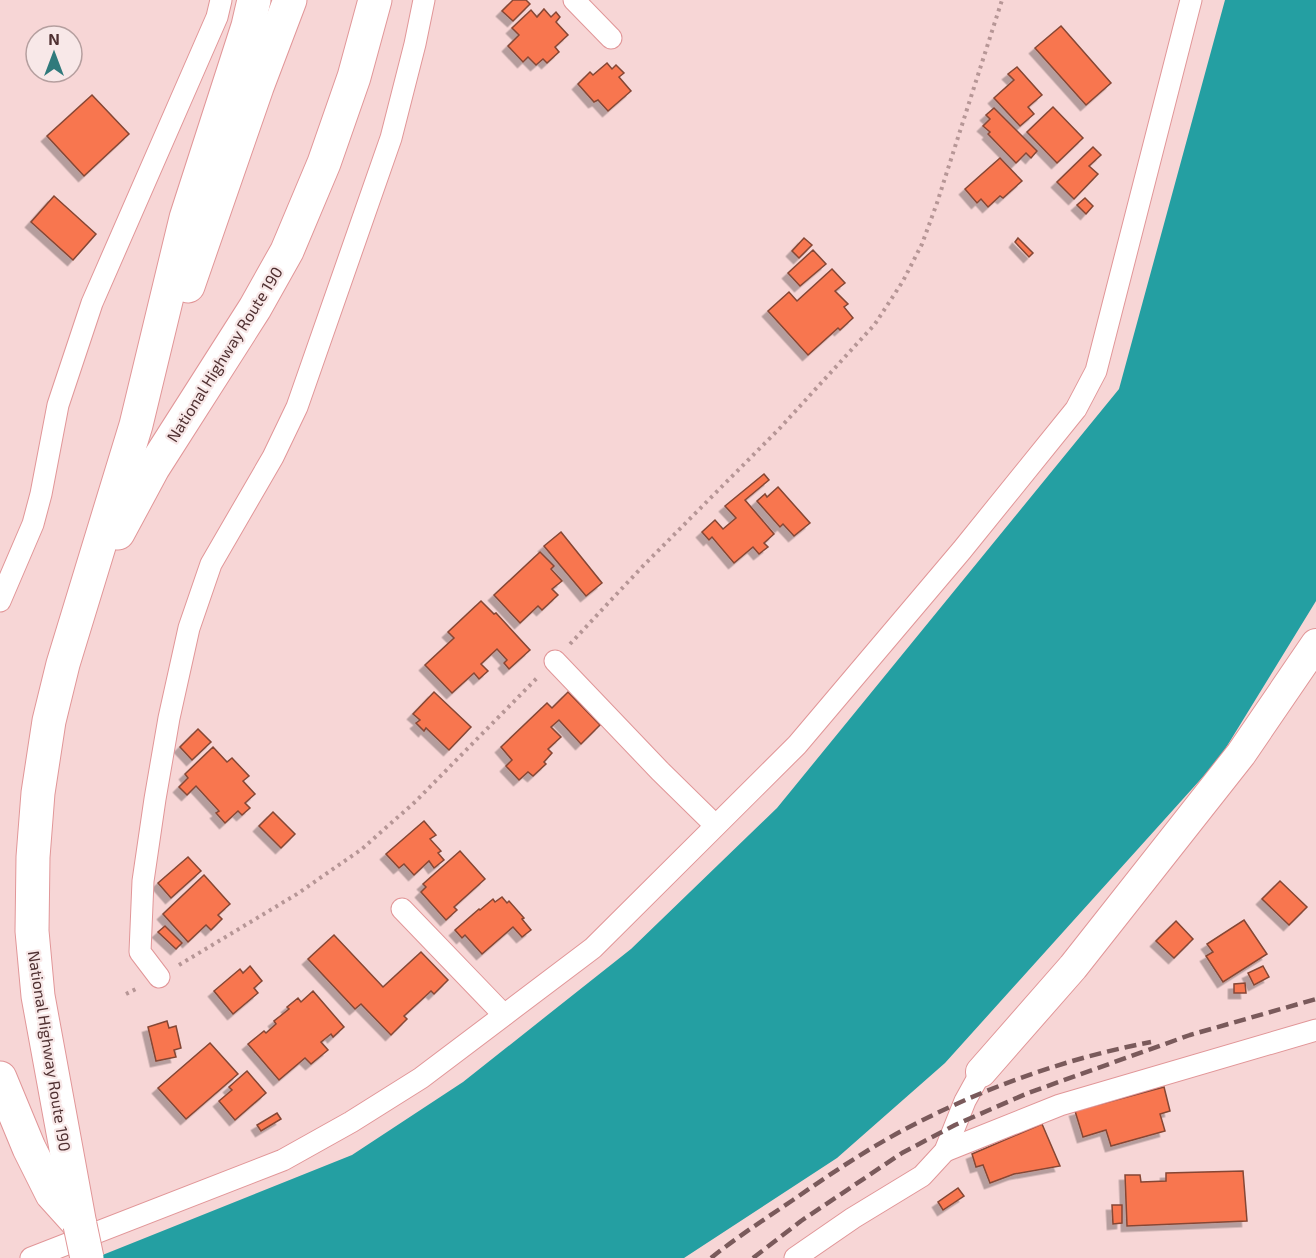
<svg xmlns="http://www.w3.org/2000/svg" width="1316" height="1258" font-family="'Exo 2',sans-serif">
<defs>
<filter id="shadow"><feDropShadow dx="-5.5" dy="5.5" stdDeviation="0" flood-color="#0004"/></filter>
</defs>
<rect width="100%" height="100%" fill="#f7d6d6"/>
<path fill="#249fa2" d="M1225 0H1316V601L1219 759 945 1063 837 1158 684 1258H95L352 1155 463 1082 631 949 777 808 1119 389Z"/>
<g fill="#f8764f" stroke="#854634" stroke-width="1.5" filter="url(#shadow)">
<path d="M513 0H526L530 4 513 21 502 11Z"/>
<path d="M544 9 551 17 556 12 560 17 556 22 568 35 555 47 559 52 547 63 543 59 536 65 528 57 523 62 508 46 519 35 512 28 531 10 537 17Z"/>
<path d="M1061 26 1111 83 1086 105 1035 48Z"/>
<path d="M607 63 612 69 616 65 624 73 619 77 631 91 608 111 598 100 594 102 578 84 590 72 593 75Z"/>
<path d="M1017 67 1042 95 1028 107 1034 114 1020 126 994 98 1014 80 1008 74Z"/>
<path d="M92 95 129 134 84 176 47 136Z"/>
<path d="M1053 107 1083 138 1057 163 1027 132Z"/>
<path d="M994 108 1037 151 1031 158 1026 153 1016 163 988 134 990 132 983 126 990 119 986 115Z"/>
<path d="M1093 147 1101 155 1089 166 1098 174 1074 199 1057 182Z"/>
<path d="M1000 158 1022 181 1003 198 1000 196 988 207 981 199 977 203 965 189Z"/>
<path d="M54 196 96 234 73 260 31 222Z"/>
<path d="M1085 198 1093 206 1086 214 1077 205Z"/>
<path d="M804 238 812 245 799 258 792 251Z"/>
<path d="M1018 238 1033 253 1029 257 1015 242Z"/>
<path d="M813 250 826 264 800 286 788 273Z"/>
<path d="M832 269 845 283 835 291 848 304 844 307 853 318 840 330 838 328 808 355 768 311 789 292 797 301Z"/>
<path d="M764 474 769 480 745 500 774 534 764 543 768 547 759 554 753 547 734 563 712 537 709 540 702 532 715 520 723 529 736 518 725 506Z"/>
<path d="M778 487 810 523 794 536 783 524 780 527 757 501 765 494 767 497Z"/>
<path d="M561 532 602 583 586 596 544 546Z"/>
<path d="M540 552 554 566 551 569 562 581 552 589 558 595 542 610 538 606 520 623 494 595Z"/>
<path d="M481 601 494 614 496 613 530 650 509 669 504 663 507 660 497 649 481 664 488 671 479 679 474 673 452 693 425 665 454 638 448 632Z"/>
<path d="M434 692 471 727 449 750 426 728 424 731 416 723 420 720 413 714Z"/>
<path d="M568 692 600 725 581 744 559 720 551 727 561 737 548 749 552 753 544 762 546 764 533 776 528 772 519 780 506 766 512 760 501 747 547 703 552 708Z"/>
<path d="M198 729 211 742 192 760 180 747Z"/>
<path d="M213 747 227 762 232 758 249 776 243 781 255 794 245 803 250 808 242 815 238 811 225 823 216 813 219 811 196 786 187 795 179 787 188 778 185 774Z"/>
<path d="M273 812 295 834 281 848 259 826Z"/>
<path d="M424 821 436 835 430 839 441 851 438 853 444 860 434 868 429 861 414 875 404 864 399 868 386 854Z"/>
<path d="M460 851 485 879 454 907 457 910 446 920 421 892 426 887 423 884Z"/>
<path d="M188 857 201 871 171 898 158 883Z"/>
<path d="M204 875 230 904 218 915 222 919 211 930 206 925 188 942 163 914Z"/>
<path d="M1280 881 1307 907 1289 925 1262 899Z"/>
<path d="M502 897 507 903 509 901 524 918 522 919 531 930 522 937 513 927 482 954 465 935 462 938 455 930 479 909 480 910 493 899 495 902Z"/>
<path d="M1244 920 1267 954 1223 982 1206 956 1213 952 1207 944Z"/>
<path d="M1176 921 1193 939 1174 958 1156 941Z"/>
<path d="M165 926 182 943 176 949 158 932Z"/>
<path d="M334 935 383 987 421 952 448 980 434 994 431 991 404 1016 407 1019 391 1035 361 1004 355 1009 308 959Z"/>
<path d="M250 966 262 981 254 988 258 993 233 1014 214 991 240 969 243 973Z"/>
<path d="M1263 966 1269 977 1254 985 1248 973Z"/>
<path d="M1245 983 1246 993H1234V984Z"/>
<path d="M313 991 344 1027 333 1037 331 1034 321 1042 328 1050 311 1064 305 1058 279 1080 248 1044 264 1031 266 1033 276 1024 274 1021 289 1009 287 1007 298 998 301 1002Z"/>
<path d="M167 1021 169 1028 176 1026 181 1048 174 1050 176 1057 156 1061 148 1027Z"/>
<path d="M210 1043 238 1074 186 1119 158 1088Z"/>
<path d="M247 1071 266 1093 235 1120 219 1101 232 1090 229 1087Z"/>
<path d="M1164 1087 1170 1111 1160 1114 1165 1131 1111 1146 1106 1130 1083 1137 1075 1111Z"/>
<path d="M277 1113 281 1119 261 1131 257 1125Z"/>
<path d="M1042 1124 1060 1166 1014 1174 990 1183 983 1165 976 1167 972 1154Z"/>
<path d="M1243 1171 1247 1221 1127 1226 1125 1175H1140L1141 1182 1166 1181V1173Z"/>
<path d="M958 1188 964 1196 943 1210 938 1202Z"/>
<path d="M1112 1205H1122V1223L1113 1224Z"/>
</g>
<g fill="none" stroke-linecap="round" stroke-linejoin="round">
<defs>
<g id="street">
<path d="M574 0 611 38"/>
<path d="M0 601 33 524 41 494 58 405 92 303 217 17 221 0"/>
<path d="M555 661 660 771 715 825"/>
<path d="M402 909 504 1015"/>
<path d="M159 977 140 952 143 881 155 799 169 718 189 628 211 564 273 457 297 407 391 138 415 44 424 0"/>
<path d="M945 1151 1060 1105 1316 1030"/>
<path d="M31 1258 283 1160 351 1122 421 1078 593 948 797 745 962 550 1076 409 1096 371 1191 0"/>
<path d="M795 1258 853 1218 922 1176 945 1151 965 1101 981 1072"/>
</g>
<path id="secondary" d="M981 1072 1073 967 1241 754 1316 644"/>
<g id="highway">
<path d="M188 286 257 87 290 0"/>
<path d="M118 533 153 468 255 308 287 251 324 163 354 77 375 0"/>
<path d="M0 1078 29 1148 52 1194 80 1225"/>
<path d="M80 1225 38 996 32 931 33 857 38 793 49 721 63 664 136 425 186 218 248 26 254 0"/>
</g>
</defs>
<use href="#street" stroke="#e19698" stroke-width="23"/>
<use href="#secondary" stroke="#e19698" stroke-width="32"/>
<use href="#highway" stroke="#e19698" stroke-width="35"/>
<g stroke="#b69696" stroke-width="4" stroke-dasharray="3 4.5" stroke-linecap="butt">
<path d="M570 644 642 567 780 428 875 324 903 281 922 244 937 203 1002 0"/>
<path d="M179 965 297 894 362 849 416 801 538 677"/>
<path d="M126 994 138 988"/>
</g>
<use href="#street" stroke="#fff" stroke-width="21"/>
<use href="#secondary" stroke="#fff" stroke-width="30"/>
<use href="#highway" stroke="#fff" stroke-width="33"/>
<g stroke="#7a5a5b" stroke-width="4.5" stroke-dasharray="12 6" stroke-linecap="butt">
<path d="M711 1258C737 1237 765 1219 793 1200 826 1177 860 1154 896 1134 975 1091 1062 1059 1151 1042"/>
<path d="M753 1258 801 1221 902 1153 955 1125 1028 1093 1190 1035 1316 999"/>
</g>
<defs>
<path id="highway-bridge" d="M80 1225 87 1258"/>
</defs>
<use href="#highway-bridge" stroke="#e19698" stroke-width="35" stroke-linecap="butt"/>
<use href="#highway-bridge" stroke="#fff" stroke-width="33"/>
</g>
<g text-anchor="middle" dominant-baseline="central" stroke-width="4.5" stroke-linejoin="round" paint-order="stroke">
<g font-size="16" fill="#503132" stroke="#f8e8e8">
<text transform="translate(224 354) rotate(-58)">National Highway Route 190</text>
<text transform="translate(50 1051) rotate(81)">National Highway Route 190</text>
</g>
</g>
<g transform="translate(54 54)"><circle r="28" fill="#f8e8e8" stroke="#b59f9f" stroke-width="1.5"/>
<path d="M0-4.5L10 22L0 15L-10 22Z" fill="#307a7c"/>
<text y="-9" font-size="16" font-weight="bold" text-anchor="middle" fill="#503132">N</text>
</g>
</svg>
